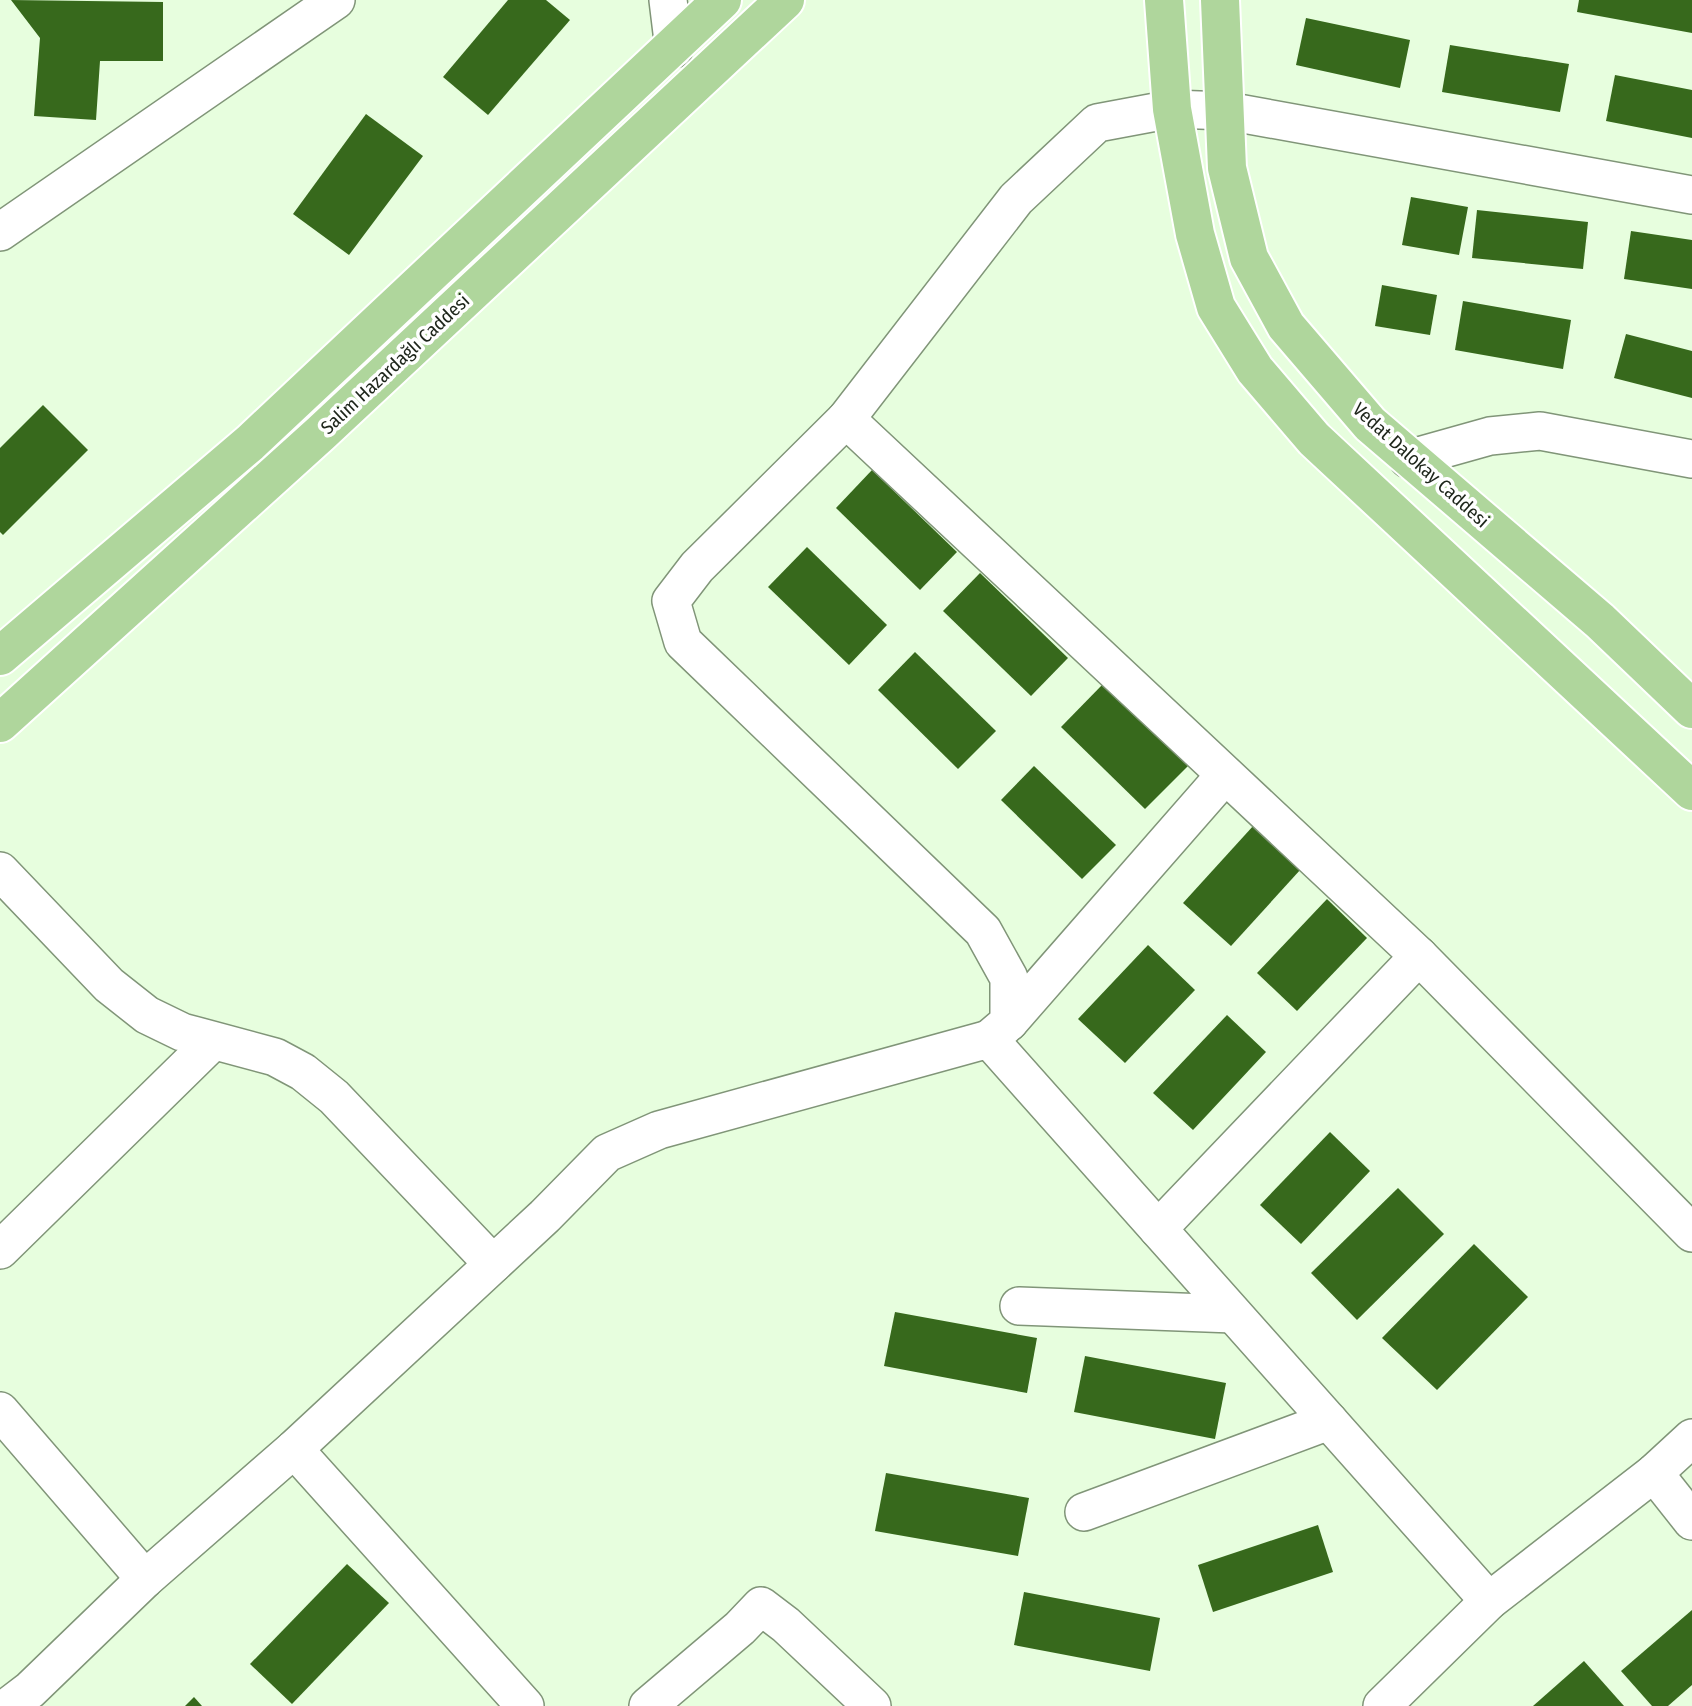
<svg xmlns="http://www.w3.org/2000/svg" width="1692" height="1706" font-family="'Fira Sans Condensed',sans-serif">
<rect width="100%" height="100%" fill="#e7fede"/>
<g fill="#37691c">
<path d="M11 0 163 2V61H100L96 120 34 116 40 38Z"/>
<path d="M508 0H546L570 20 488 115 443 77Z"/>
<path d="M1579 0H1692V33L1577 12Z"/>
<path d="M1306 18 1410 40 1400 88 1296 65Z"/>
<path d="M1450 45 1569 64 1560 112 1442 92Z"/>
<path d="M1615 75 1692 90V138L1606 121Z"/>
<path d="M366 114 423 156 349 255 293 214Z"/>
<path d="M1411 197 1468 207 1459 255 1402 245Z"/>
<path d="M1477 210 1588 222 1583 269 1472 258Z"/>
<path d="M1631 231 1692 240V289L1624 279Z"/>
<path d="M1382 285 1437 295 1430 335 1375 326Z"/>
<path d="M1463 301 1571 320 1563 369 1455 350Z"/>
<path d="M1626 334 1692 351V398L1614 378Z"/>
<path d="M43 405 88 450 3 535 0 532V448Z"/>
<path d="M872 470 957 552 920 590 836 508Z"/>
<path d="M807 547 887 625 849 665 768 587Z"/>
<path d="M980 573 1068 658 1031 696 943 611Z"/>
<path d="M915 652 996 731 958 769 878 690Z"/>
<path d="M1103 684 1188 766 1145 809 1061 727Z"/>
<path d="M1034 766 1116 845 1082 879 1001 800Z"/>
<path d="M1254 825 1301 869 1231 946 1183 903Z"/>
<path d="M1327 899 1367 938 1297 1011 1257 973Z"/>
<path d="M1148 945 1195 990 1125 1063 1078 1019Z"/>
<path d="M1227 1015 1266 1052 1193 1130 1153 1093Z"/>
<path d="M1330 1132 1370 1171 1301 1244 1260 1205Z"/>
<path d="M1398 1188 1444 1234 1357 1320 1311 1273Z"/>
<path d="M1474 1244 1528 1297 1437 1390 1382 1338Z"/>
<path d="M895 1312 1037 1338 1027 1393 884 1366Z"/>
<path d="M1085 1356 1226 1383 1215 1439 1074 1412Z"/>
<path d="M886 1473 1029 1498 1018 1556 875 1531Z"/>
<path d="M1318 1525 1333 1572 1213 1612 1198 1565Z"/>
<path d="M347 1564 389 1603 292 1704 250 1664Z"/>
<path d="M1024 1592 1160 1618 1150 1671 1014 1645Z"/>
<path d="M1692 1610V1685L1668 1706H1652L1621 1671Z"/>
<path d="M1584 1661 1624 1706H1533Z"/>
<path d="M194 1697 202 1706H185Z"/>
</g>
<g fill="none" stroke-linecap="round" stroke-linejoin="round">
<defs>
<g id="minor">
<path d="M668 0 674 49"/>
<path d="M0 232 336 0"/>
<path d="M846 419 1419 956 1158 1229"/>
<path d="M1408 459 1490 436 1540 431 1692 459"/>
<path d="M0 871 109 985 147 1015 182 1032 275 1057 303 1072 334 1097 493 1264"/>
<path d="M1419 956 1692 1233"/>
<path d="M1009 1022 1225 775"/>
<path d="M989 1039 1009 1022V978L983 931 683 642 671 601 697 567 846 419 1016 199 1097 123 1172 109 1227 111 1692 195"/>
<path d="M0 1250 213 1041"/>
<path d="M1019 1306 1233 1314"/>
<path d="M0 1411 145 1579"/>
<path d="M294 1449 525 1706"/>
<path d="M1654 1473 1692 1521"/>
<path d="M1084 1512 1329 1421"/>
<path d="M9 1706 30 1690 145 1579 294 1449 545 1216 607 1153 659 1130 989 1039 1489 1601"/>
<path d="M648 1706 740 1628 761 1606 786 1625 872 1706"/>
<path d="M1382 1706 1489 1601 1654 1473 1692 1438"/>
</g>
<g id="major">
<path d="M1164 0 1172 109 1195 234 1216 307 1255 370 1314 439 1692 791"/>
<path d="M1220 0 1227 168 1249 258 1286 326 1370 424 1600 621 1692 709"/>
<path d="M0 656 250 443 722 0"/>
<path d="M0 723 321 433 785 0"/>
</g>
</defs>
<use href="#minor" stroke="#809578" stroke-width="40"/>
<use href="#major" stroke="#fff" stroke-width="42"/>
<use href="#minor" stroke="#fff" stroke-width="37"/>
<use href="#major" stroke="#afd69c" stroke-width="38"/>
</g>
<g text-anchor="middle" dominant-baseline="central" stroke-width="7" stroke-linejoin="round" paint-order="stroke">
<g font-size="19" fill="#1d251a" stroke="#fff">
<text transform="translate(395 364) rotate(-43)">Salim Hazardağlı Caddesi</text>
<text transform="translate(1421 465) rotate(42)">Vedat Dalokay Caddesi</text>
</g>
</g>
</svg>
